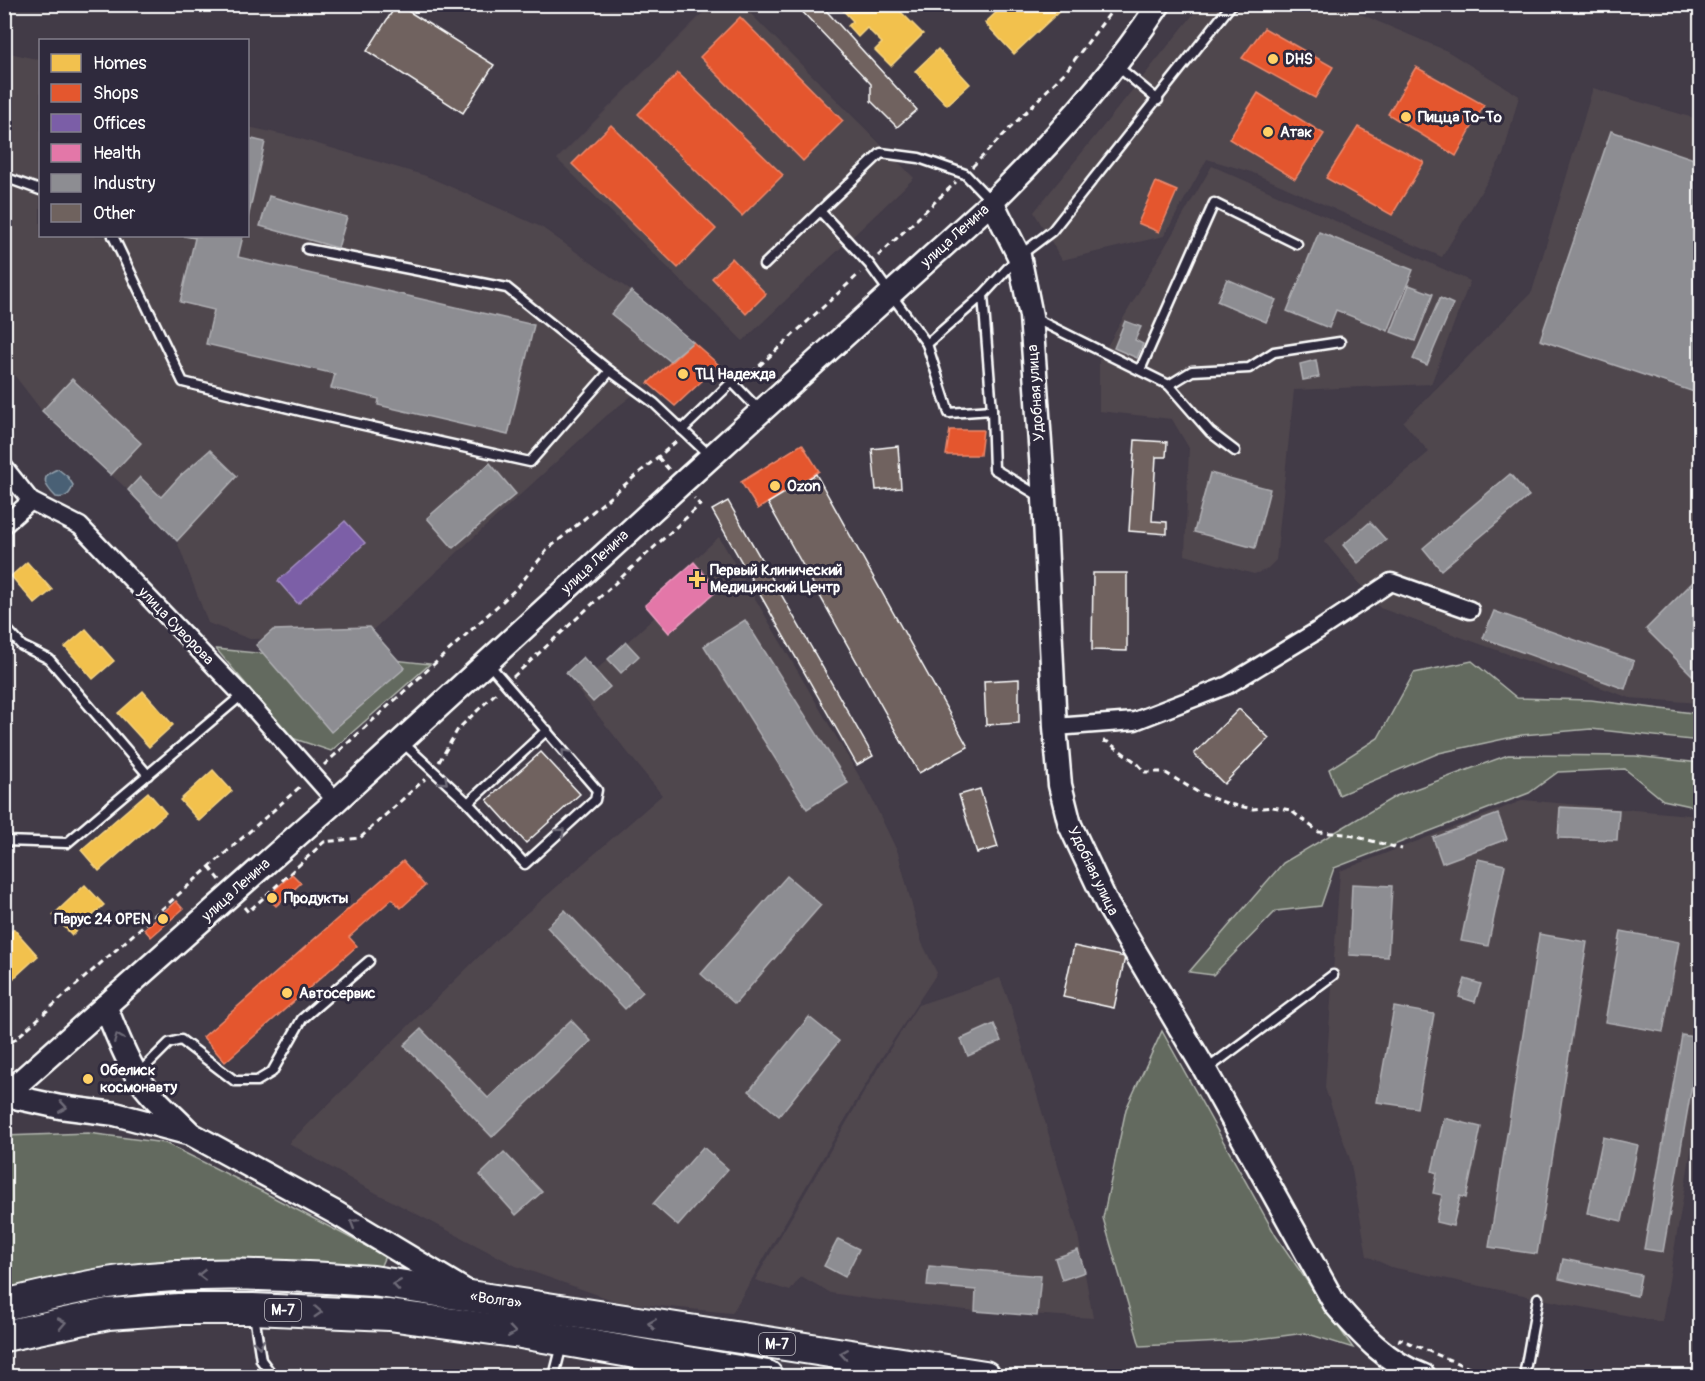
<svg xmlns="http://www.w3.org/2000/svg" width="1705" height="1381" font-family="Pangolin,sans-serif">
<rect width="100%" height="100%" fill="#423b47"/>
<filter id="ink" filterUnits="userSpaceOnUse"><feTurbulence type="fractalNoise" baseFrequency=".0167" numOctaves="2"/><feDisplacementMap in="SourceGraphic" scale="12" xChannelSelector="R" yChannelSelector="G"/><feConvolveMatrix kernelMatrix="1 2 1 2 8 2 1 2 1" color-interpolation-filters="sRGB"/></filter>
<g filter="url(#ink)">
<g fill="#50474e">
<path d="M711 5H742L914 178 743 341 557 159Z"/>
<path d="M1201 5H1339L1447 51 1519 96 1503 155 1442 257 1251 172 1207 159 1164 236 1062 260 1034 212Z"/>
<path d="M5 52 40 60V236H248V127L294 137 426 176 541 227 631 291 719 365 675 406 648 383 606 416 365 637 250 639 208 623 177 541 128 490 42 411 5 363Z"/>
<path d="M1593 88 1700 120V703L1630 698 1380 608 1324 541 1429 452 1403 422 1532 292Z"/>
<path d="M1212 166 1470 281 1431 384 1294 390 1276 560 1266 570 1254 574 1185 555 1189 448 1172 419 1099 411V360Z"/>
<path d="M719 537 869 793 898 853 922 943 937 973 878 1063 732 1313 618 1302 516 1266 361 1185 289 1143 497 939 662 795 576 688 655 617 645 605Z"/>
<path d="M1524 800 1700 816V1097L1662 1322 1566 1304 1391 1267 1367 1256 1350 1159 1325 1088 1340 871Z"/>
<path d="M1000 978 1010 1004 1077 1230 1093 1318 966 1310 871 1299 831 1293 801 1276 790 1291 755 1280 880 1065 918 1005Z"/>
</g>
<g fill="#636b5e" stroke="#b1b5ae" stroke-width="1.5">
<path d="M216 649 256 653 340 654 430 664 331 751 292 738Z"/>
<path d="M1472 661 1517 698 1591 700 1700 714V741L1591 729 1522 735 1439 753 1339 795 1329 769 1378 738 1414 673Z"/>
<path d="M1508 755 1635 756 1700 763V808L1663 800 1625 769 1558 772 1529 793 1334 868 1321 906 1276 911 1213 975 1189 972 1283 863 1396 796Z"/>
<path d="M1162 1031 1276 1236 1353 1348 1305 1333 1243 1341 1140 1346 1103 1218 1126 1109Z"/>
<path d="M88 1133 165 1143 263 1192 385 1256 378 1272 240 1258 106 1271 5 1288 4 1136Z"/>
</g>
<path fill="#496074" stroke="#92a0ac" stroke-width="1.5" d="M58 469 68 477 73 485C71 494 65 499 56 497 45 486 38 476 58 469Z"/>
<g fill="#f2c14e" stroke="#f6d483" stroke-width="1.5">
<path d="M837 4H864L871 11 878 4H893L923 34 891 66 875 50 882 43 867 28 858 37 848 26 853 21Z"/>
<path d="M1005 4H1067L1014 54 985 23Z"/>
<path d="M938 49 970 84 947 105 915 71Z"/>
<path d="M27 562 52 590 35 604 11 576Z"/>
<path d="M86 629 114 661 93 679 65 647Z"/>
<path d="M143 691 173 725 149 747 118 713Z"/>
<path d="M213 770 232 791 199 821 180 800Z"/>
<path d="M148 792 166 813 99 871 81 850Z"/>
<path d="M85 885 104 905 72 935 53 915Z"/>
<path d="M14 929 38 956 4 987V938Z"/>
</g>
<g fill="#e4572e" stroke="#ec896d" stroke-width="1.5">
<path d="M740 17 843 121 803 161 700 57Z"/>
<path d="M1264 28 1333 67 1315 98 1242 58Z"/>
<path d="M1416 67 1484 105 1456 156 1388 114Z"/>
<path d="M678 73 783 175 742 216 638 114Z"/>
<path d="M1258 93 1324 134 1295 179 1229 139Z"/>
<path d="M611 125 716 229 678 268 572 164Z"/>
<path d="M1358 127 1424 162 1392 215 1326 178Z"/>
<path d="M1156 182 1177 191 1159 232 1138 223Z"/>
<path d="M732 258 766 294 746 314 712 278Z"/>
<path d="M693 342 719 365 675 406 648 383Z"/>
<path d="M950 430H983L980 455H946Z"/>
<path d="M802 444 819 471 758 509 741 482Z"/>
<path d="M403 861 425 886 401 908 392 899 349 937 357 946 225 1062 203 1037Z"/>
<path d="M292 874 301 883 276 906 267 897Z"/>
<path d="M176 901 183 909 151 937 144 929Z"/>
</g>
<path fill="#7b5ea7" stroke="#a38ec1" stroke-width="1.5" d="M345 521 365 543 298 604 278 581Z"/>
<path fill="#e377a8" stroke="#eba0c2" stroke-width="1.5" d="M694 562 718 590 669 633 645 605Z"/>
<g fill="#8d8d92" stroke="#afafb3" stroke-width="1.5">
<path d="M1611 131 1700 161V394L1540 340Z"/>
<path d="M248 138 265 142 248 218Z"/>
<path d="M269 196 347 217 338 248 260 226Z"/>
<path d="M1319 232 1413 270 1388 331 1336 310 1329 328 1287 311Z"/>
<path d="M184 236H243L238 257 534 325 508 435 378 405 379 399 331 388 335 374 206 344 214 310 180 302 195 238Z"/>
<path d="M1227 279 1276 300 1266 322 1217 301Z"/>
<path d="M1409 285 1433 294 1415 341 1391 332Z"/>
<path d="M631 291 693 342 670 361 611 314Z"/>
<path d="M1440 298 1453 304 1427 365 1413 359Z"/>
<path d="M1125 321 1141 327 1135 340 1143 344 1137 358 1114 348Z"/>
<path d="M1316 360 1319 377 1303 380 1300 364Z"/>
<path d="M72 379 141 443 111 475 42 411Z"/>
<path d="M210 450 237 476 177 541 128 490 140 477 161 497 180 476Z"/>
<path d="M490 463 516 494 453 548 427 518Z"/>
<path d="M1210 473 1270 489 1255 548 1194 532Z"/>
<path d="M1510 474 1529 496 1441 570 1423 548Z"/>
<path d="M1370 522 1386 540 1358 563 1343 545Z"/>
<path d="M1700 575V683L1646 629Z"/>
<path d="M1494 611 1634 661 1625 689 1483 638Z"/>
<path d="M745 620 848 783 807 809 704 646Z"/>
<path d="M369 627 405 668 331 732 256 645 273 630Z"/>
<path d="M626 642 639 656 621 673 608 659Z"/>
<path d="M583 657 610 687 593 702 566 673Z"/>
<path d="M1560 807 1619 810 1617 840 1558 838Z"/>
<path d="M1498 814 1507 839 1442 863 1433 838Z"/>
<path d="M1478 859 1505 865 1488 946 1461 941Z"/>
<path d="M787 876 821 905 735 1004 701 974Z"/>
<path d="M1352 884 1392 886 1388 957 1349 955Z"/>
<path d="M565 910 643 992 625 1009 547 927Z"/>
<path d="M1621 931 1679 942 1663 1032 1605 1022Z"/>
<path d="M1539 934 1587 942 1537 1254 1489 1247Z"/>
<path d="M1465 979 1481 984 1475 1002 1459 997Z"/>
<path d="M1394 1007 1434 1014 1417 1108 1377 1102Z"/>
<path d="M809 1017 839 1041 779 1116 749 1091Z"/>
<path d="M571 1020 591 1041 492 1137 404 1045 421 1029 488 1098Z"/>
<path d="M994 1024 1001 1041 968 1056 961 1039Z"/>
<path d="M1682 1035 1700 1038 1663 1252 1644 1249Z"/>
<path d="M1444 1118 1481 1127 1466 1198 1460 1196 1453 1226 1436 1222 1442 1195 1433 1193 1437 1173 1432 1171Z"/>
<path d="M1603 1137 1638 1145 1622 1221 1587 1213Z"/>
<path d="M703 1147 728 1169 678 1226 653 1204Z"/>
<path d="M504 1152 542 1192 516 1215 480 1175Z"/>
<path d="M838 1239 859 1249 845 1277 824 1266Z"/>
<path d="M1078 1250 1085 1272 1062 1280 1055 1258Z"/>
<path d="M1563 1259 1641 1275 1637 1296 1559 1279Z"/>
<path d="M929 1266 1041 1276 1037 1316 975 1311 976 1290 927 1286Z"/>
</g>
<g fill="#6f625e" stroke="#fff" stroke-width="1.5">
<path d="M397 4 494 65 463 113 367 51Z"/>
<path d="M795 4H820L917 110 897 127 871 101V84Z"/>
<path d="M1135 440 1167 442 1166 457H1156L1152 521 1167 522V534L1129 531Z"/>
<path d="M898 446 901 488 876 490 872 449Z"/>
<path d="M816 474 968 747 919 773 768 503Z"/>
<path d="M728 501 873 756 857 765 712 510Z"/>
<path d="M1093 573H1127V651L1092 650Z"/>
<path d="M1019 679V723L986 725 984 681Z"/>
<path d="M1239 709 1269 738 1224 784 1194 754Z"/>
<path d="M541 752 580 794 526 843 487 800Z"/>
<path d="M980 789 998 847 977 853 959 795Z"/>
<path d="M1074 946 1125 957 1114 1008 1063 997Z"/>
</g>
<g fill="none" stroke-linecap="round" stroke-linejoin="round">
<defs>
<g id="lane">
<path d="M1117 66 1158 100"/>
<path d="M4 177 40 190"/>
<path d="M990 200 965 174 919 158 881 153 820 211 869 264 927 344 949 413 992 410 994 469 1041 497"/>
<path d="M113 236 183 382 305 412 530 462 610 371 654 403 710 456"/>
<path d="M307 249 507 288 610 371"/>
<path d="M764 265 820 211"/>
<path d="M1034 318 1169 385 1210 432 1235 451"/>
<path d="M927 344 983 295"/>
<path d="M1140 370 1214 203 1297 244"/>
<path d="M1169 385 1192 371 1249 368 1274 352 1340 342"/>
<path d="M992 410 983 295 1019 256 1052 231 1232 4"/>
<path d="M682 430 732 382 760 411"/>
<path d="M4 626 22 646 49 659 148 775"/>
<path d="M402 742 468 803 525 864 595 800 597 790 487 662"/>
<path d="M468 803 547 730"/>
<path d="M4 841 67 843 242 695"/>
<path d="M1206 1070 1333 975"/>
<path d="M139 1073 169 1043 181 1040 235 1081H257L272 1072 302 1019 369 961"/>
<path d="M254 1315 261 1360 273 1376"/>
<path d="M554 1376 562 1345"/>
<path d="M1524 1376 1538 1298"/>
</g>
<g id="street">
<path d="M4 467 31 501 80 526 242 695 336 801"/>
<path d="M4 525 31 501"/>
<path d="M1055 727 1135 721 1228 685 1317 631 1391 582 1470 610"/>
</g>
<g id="secondary">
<path d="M992 202 1019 256 1031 316 1044 499 1055 727 1060 785 1070 825 1107 904 1205 1070 1335 1304C1360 1333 1387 1363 1424 1376"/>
<path d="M105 1006C115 1029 123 1053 136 1074 149 1096 172 1114 190 1133"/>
<path d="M5 1095 60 1107 115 1114 191 1134 336 1213 467 1292"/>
<path d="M4 1096 336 801 681 484 992 202C1054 141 1111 77 1159 4"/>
</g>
<g id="highway">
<path d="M4 1305C43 1296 82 1286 121 1281 205 1270 289 1275 373 1281L985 1376"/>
<path d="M4 1336 108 1314 179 1309H253L389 1315 521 1333 767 1376"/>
</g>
</defs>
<use href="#lane" stroke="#fff" stroke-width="13"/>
<use href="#street" stroke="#fff" stroke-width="21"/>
<use href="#secondary" stroke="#fff" stroke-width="27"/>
<use href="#highway" stroke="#fff" stroke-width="34"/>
<g stroke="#fff" stroke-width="3" stroke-dasharray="6 4.5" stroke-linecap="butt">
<path d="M972 167 1066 71 1117 4"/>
<path d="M878 256 956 182"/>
<path d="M744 380 860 273"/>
<path d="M658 457 670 471"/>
<path d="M513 677 700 505 694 498"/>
<path d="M1103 741 1108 742 1137 763 1145 772H1164L1201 794 1229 804 1253 809 1272 807 1290 810 1319 832 1346 834 1402 849"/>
<path d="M439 762 458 729 497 692"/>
<path d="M324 765 517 588 547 550 677 441"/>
<path d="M210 867 220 880"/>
<path d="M244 907 248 912 324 842 360 838 425 779"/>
<path d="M4 1049 302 785"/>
<path d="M1399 1342 1400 1339 1469 1368 1496 1376"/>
</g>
<use href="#lane" stroke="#2f2a3d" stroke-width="8"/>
<use href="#street" stroke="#2f2a3d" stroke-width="16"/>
<use href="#secondary" stroke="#2f2a3d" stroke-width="22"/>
<use href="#highway" stroke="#2f2a3d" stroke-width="30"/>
</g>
<defs><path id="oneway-chevron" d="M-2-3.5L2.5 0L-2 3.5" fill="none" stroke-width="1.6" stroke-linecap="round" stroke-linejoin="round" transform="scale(1.5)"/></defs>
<g stroke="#6d6a77">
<use href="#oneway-chevron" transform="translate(565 753) rotate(-130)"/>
<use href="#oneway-chevron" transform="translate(444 781) rotate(43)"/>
<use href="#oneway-chevron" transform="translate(561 832) rotate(-42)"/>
<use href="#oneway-chevron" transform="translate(118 1038) rotate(-112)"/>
<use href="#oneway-chevron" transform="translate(63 1107) rotate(9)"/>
<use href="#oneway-chevron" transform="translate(354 1223) rotate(-149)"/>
<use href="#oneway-chevron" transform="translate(202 1275) rotate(179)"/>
<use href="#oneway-chevron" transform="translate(397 1285) rotate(-171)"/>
<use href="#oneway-chevron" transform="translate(318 1312) rotate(3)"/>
<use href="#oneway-chevron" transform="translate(62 1323) rotate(-11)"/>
<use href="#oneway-chevron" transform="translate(652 1324) rotate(-171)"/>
<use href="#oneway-chevron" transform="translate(512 1332) rotate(8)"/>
<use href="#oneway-chevron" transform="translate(259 1344) rotate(81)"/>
<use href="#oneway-chevron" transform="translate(844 1354) rotate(-171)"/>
</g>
</g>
<g fill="#ffd166" stroke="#2f2a3d" stroke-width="2">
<circle cx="1273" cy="59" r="6"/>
<circle cx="1406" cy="117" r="6"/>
<circle cx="1268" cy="132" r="6"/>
<circle cx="683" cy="374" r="6"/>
<circle cx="775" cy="486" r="6"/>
<path d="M694 570h6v6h6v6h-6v6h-6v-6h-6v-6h6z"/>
<circle cx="272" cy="898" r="6"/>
<circle cx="163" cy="919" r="6"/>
<circle cx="287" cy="993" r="6"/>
<circle cx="88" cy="1079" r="6"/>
</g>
<g text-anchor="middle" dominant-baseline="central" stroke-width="6" stroke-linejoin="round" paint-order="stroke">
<g fill="#2f2a3d" stroke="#c1bfc5" stroke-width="1.5">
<rect x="265" y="1299" width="36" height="22" rx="4.5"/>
<rect x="759" y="1333" width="36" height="22" rx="4.5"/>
</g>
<g font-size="14" font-weight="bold" fill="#fff">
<text x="283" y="1310">М-7</text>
<text x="777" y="1344">М-7</text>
</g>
<g font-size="15" font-weight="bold" fill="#fff" stroke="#2f2a3d" text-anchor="start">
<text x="1285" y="59">DHS</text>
<text x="1418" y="117">Пицца То-То</text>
<text x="1280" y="132">Атак</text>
<text x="695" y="374">ТЦ Надежда</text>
<text x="787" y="486">Ozon</text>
<text x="710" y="570">Первый Клинический<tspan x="710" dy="17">Медицинский Центр</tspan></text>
<text x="284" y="898">Продукты</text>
<text x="151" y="919" text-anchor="end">Парус 24 OPEN</text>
<text x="299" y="993">Автосервис</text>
<text x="100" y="1070">Обелиск<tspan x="100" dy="17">космонавту</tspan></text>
</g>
<g font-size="15" fill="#fff" stroke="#2f2a3d">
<text transform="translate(955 236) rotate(-42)">улица Ленина</text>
<text transform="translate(1036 393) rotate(-94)">Удобная улица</text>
<text transform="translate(595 562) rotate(-43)">улица Ленина</text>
<text transform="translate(176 626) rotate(46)">улица Суворова</text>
<text transform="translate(1093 871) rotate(64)">Удобная улица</text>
<text transform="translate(236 890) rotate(-42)">улица Ленина</text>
<text transform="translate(496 1300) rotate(8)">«Волга»</text>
</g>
</g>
<rect width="1705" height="1381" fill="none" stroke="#2f2a3d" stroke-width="24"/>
<rect x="12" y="12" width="1681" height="1357" fill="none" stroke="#fff" stroke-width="2" filter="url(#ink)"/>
<rect x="39" y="39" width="210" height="198" fill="#2f2a3d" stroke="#827f8b" stroke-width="1.5"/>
<rect x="51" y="54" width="30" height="18" fill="#f2c14e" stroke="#827f8b" stroke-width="1.5"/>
<text x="93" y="69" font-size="18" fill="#ffffff">Homes</text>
<rect x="51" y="84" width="30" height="18" fill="#e4572e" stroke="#827f8b" stroke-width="1.5"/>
<text x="93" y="99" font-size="18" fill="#ffffff">Shops</text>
<rect x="51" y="114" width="30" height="18" fill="#7b5ea7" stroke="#827f8b" stroke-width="1.5"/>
<text x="93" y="129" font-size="18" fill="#ffffff">Offices</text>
<rect x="51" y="144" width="30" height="18" fill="#e377a8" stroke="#827f8b" stroke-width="1.5"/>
<text x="93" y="159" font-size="18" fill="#ffffff">Health</text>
<rect x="51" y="174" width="30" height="18" fill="#8d8d92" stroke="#827f8b" stroke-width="1.5"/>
<text x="93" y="189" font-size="18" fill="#ffffff">Industry</text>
<rect x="51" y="204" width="30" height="18" fill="#6f625e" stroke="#827f8b" stroke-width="1.5"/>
<text x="93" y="219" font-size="18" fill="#ffffff">Other</text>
</svg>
